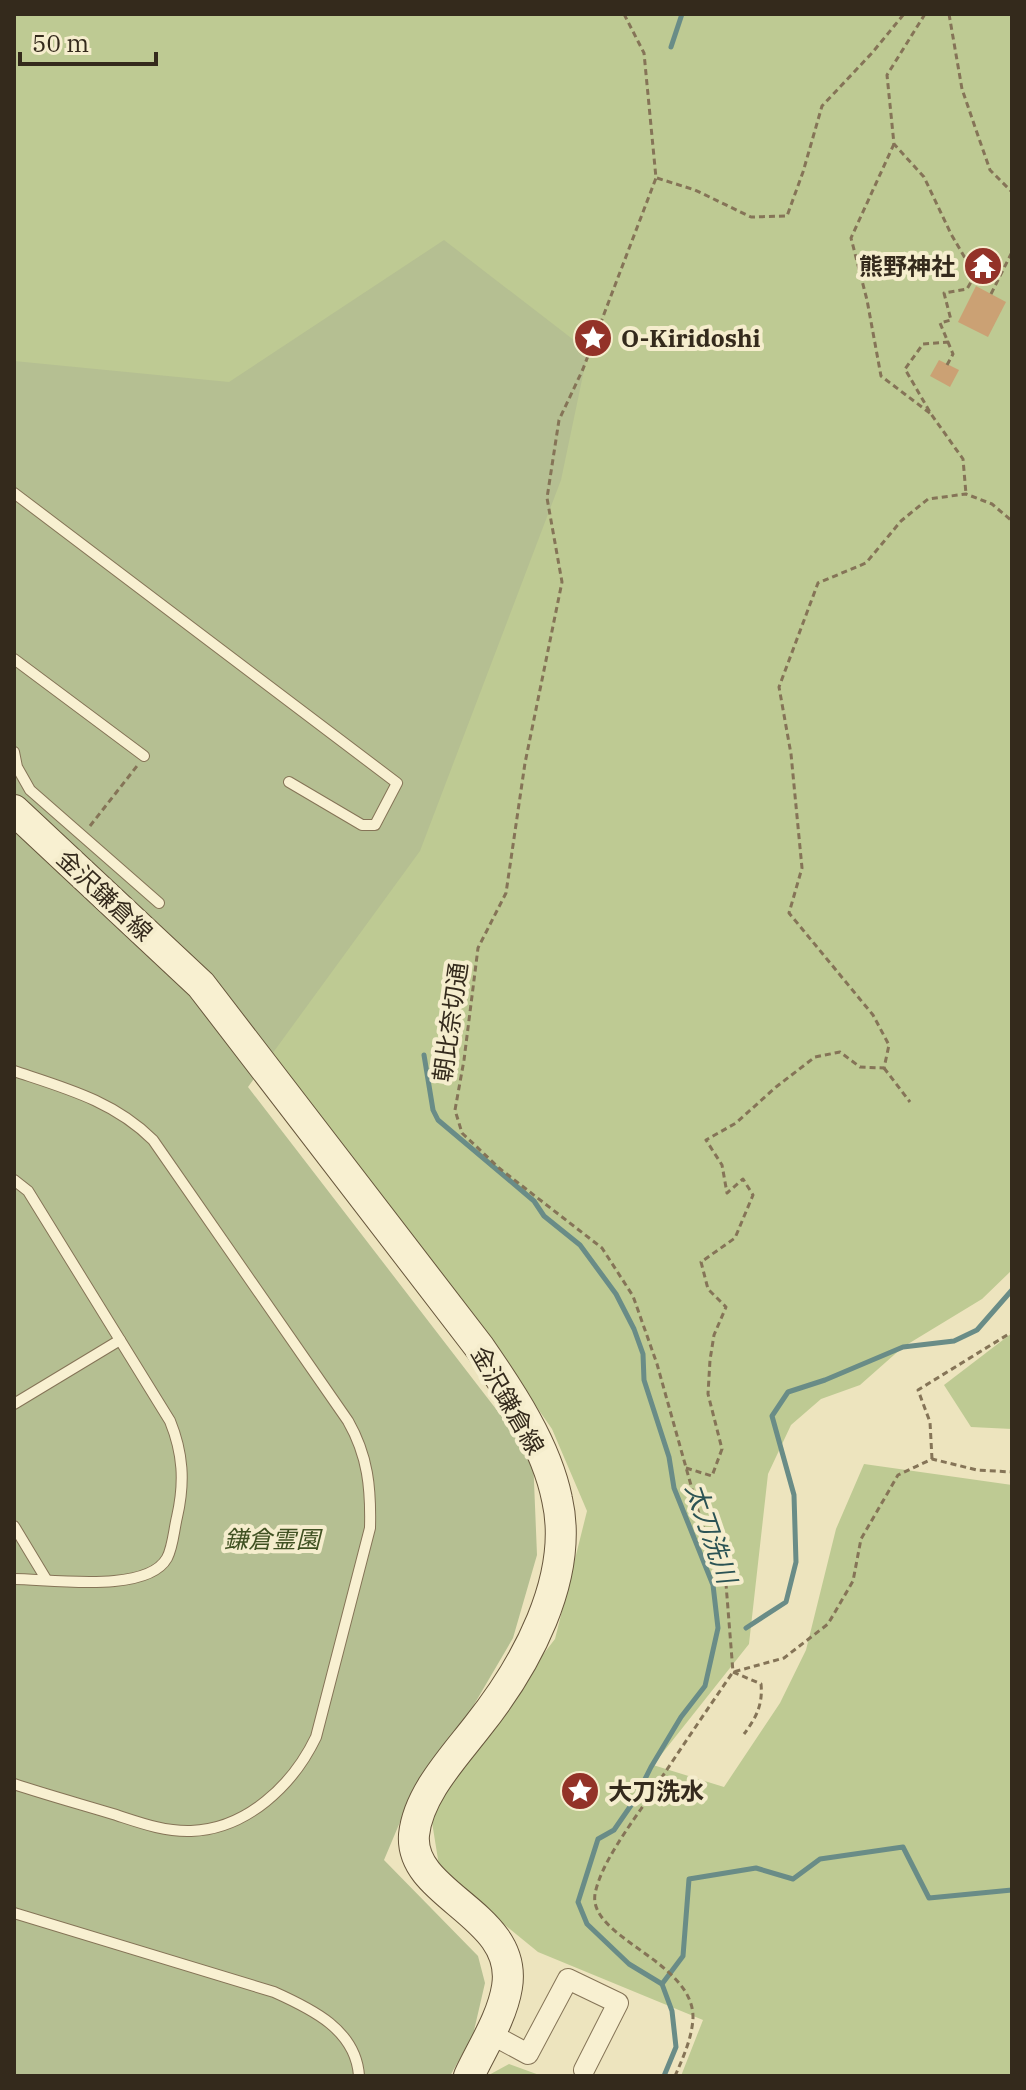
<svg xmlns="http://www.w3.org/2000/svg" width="1026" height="2090" font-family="'IBM Plex Serif','Noto Sans JP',serif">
<rect width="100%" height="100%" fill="#ede4be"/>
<g fill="#beca93">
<path d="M14 14H1012V1270L982 1299 903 1347 860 1385 821 1399 791 1425 768 1474 749 1644 653 1765 724 1787 780 1703 806 1650 836 1529 864 1464 1012 1485V2076H681L703 2020 538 1952 440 1872 432 1822 439 1789 555 1639 587 1511 552 1429 465 1304 252 1032 284 517 14 386Z"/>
<path d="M1012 1333V1429L971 1427 944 1385Z"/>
<path d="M509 2064 542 2076H487Z"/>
</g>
<path fill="#b5bf92" d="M444 240 588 351 561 480 420 851 248 1087 533 1457 537 1555 513 1638 465 1720 408 1803 384 1860 478 1956 485 1983 473 2035 450 2076H14V361L229 382Z"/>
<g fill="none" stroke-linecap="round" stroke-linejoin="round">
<g stroke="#698c87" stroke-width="5">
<path d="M671 47 682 14"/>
<path d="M424 1055 433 1110 438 1120 534 1201 544 1216 580 1245 616 1294 634 1329 643 1354 644 1380 669 1457 674 1488 713 1585 718 1628 705 1686 681 1717 651 1767 634 1801 614 1830 598 1839 578 1902 587 1924 629 1964 662 1984 672 2011 676 2047 664 2076"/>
<path d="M746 1628 786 1602 796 1562 794 1495 772 1416 788 1392 825 1380 903 1347 954 1341 977 1330 1012 1290"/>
<path d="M662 1984 683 1956 689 1879 756 1868 793 1879 820 1859 903 1847 929 1898 1012 1890"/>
</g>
</g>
<g fill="#cba174">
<path d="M976 286 1006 302 988 337 958 322Z"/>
<path d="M939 360 959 370 950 387 930 376Z"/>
</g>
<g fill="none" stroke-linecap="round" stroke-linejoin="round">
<defs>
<g id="service">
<path d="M14 493 397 783 375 825H362L289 782"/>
<path d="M14 659 144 756"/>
<path d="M14 752 17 767 30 790 159 903"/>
<path d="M14 1071C65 1088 114 1101 153 1140L348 1421C368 1456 371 1488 370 1528L316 1737C293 1785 247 1829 191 1831 164 1832 138 1822 113 1814 80 1804 47 1795 14 1784"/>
<path d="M14 1180 28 1191 170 1421C183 1453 185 1482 177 1517 174 1529 173 1547 167 1558 147 1594 50 1579 14 1579"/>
<path d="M14 1404 120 1340"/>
<path d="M14 1526 46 1579"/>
<path d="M14 1913 274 1992C312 2009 356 2030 359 2076"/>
</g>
<path id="minor" d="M489 2033 528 2054 568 1979 618 2003 584 2070"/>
<path id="secondary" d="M14 810 201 985 480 1348C511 1393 546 1445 557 1499 575 1578 525 1667 477 1727 453 1758 418 1795 414 1835 409 1896 519 1914 507 1987 502 2018 482 2048 469 2076"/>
</defs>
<use href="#service" stroke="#857457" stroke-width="12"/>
<use href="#minor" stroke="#857457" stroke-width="22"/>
<use href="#secondary" stroke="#66553b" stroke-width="32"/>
<g stroke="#857457" stroke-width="3" stroke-dasharray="6 4" stroke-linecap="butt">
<path d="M624 14 644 53 656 178 583 369 559 420 547 498 562 582 525 763 506 893 478 948 464 1060 455 1110 462 1133 499 1168 602 1248 633 1296 657 1364 701 1521 726 1584 733 1672"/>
<path d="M925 14 887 75 894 144 924 177 951 234 975 275"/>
<path d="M949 14 962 89 975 127 990 170 1012 192"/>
<path d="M894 144 851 238 867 300 881 376 931 414"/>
<path d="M657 178 695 190 751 217 787 216 803 172 822 106 872 53 904 14"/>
<path d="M991 294 1012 252"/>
<path d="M949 342 923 344 905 369 931 414 963 459 966 494"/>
<path d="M947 365 953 354 940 323 951 320 944 293 967 289 975 275H1000"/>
<path d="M90 826 137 766"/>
<path d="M884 1068 910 1102"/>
<path d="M932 1459 930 1422 918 1390 1012 1332"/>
<path d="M686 1468 712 1476 722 1449 708 1394 710 1360 714 1335 726 1307 708 1289 701 1262 735 1238 753 1195 743 1179 727 1193 722 1165 706 1140 736 1123 776 1087 815 1057 840 1052 860 1067 884 1068 889 1045 873 1015 789 913 802 868 791 754 779 687 818 583 866 563 901 521 928 499 966 494 992 504 1012 521"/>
<path d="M733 1672 761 1684C763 1705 756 1718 744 1734"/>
<path d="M675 2076C683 2058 692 2038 693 2018 694 1961 588 1938 595 1894 600 1867 625 1832 641 1809 671 1763 702 1717 733 1672L784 1658 828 1624 853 1581 861 1539 898 1475 932 1459 977 1470 1012 1472"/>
</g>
<use href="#service" stroke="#f8f0d1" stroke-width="10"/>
<use href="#minor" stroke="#f8f0d1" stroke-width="20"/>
<use href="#secondary" stroke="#f8f0d1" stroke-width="30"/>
</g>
<defs>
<symbol id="temple-disc" viewBox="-11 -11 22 22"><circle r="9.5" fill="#933228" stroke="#f5edcd"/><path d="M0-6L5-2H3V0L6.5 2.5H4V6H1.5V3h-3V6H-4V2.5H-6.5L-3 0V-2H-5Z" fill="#fff"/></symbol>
<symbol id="sight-disc" viewBox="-11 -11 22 22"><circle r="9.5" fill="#933228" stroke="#f5edcd"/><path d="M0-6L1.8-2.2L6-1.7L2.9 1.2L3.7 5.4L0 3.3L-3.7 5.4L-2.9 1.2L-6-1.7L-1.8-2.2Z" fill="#fff"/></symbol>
</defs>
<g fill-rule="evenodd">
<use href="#temple-disc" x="961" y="244" width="44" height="44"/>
<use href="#sight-disc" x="571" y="316" width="44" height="44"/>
<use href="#sight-disc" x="558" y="1769" width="44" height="44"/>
</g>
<g text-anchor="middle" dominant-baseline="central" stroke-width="8" stroke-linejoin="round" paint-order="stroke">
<g font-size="24" font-weight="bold" fill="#342a1c" stroke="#f5edcd" text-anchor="start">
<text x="955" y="266" text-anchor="end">熊野神社</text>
<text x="621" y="338">O-Kiridoshi</text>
<text x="608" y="1791">大刀洗水</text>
</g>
<g font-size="24" fill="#342a1c" stroke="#f5edcd">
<text transform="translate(105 895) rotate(43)">金沢鎌倉線</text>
<text transform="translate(450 1022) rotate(-82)">朝比奈切通</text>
<text transform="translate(508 1400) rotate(60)">金沢鎌倉線</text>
</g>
<g font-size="24" font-style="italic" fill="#405122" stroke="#f5edcd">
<text x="272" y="1539">鎌倉霊園</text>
</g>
<g font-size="26" font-style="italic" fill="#2b5354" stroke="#f5edcd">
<text transform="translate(712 1533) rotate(71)">太刀洗川</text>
</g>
</g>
<rect width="1026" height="2090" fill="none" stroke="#342a1c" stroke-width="32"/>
<path d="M20 52v12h136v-12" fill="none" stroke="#342a1c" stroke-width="4"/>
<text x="32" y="52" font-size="24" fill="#342a1c" stroke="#f5edcd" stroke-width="6" paint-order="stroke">50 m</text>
</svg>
